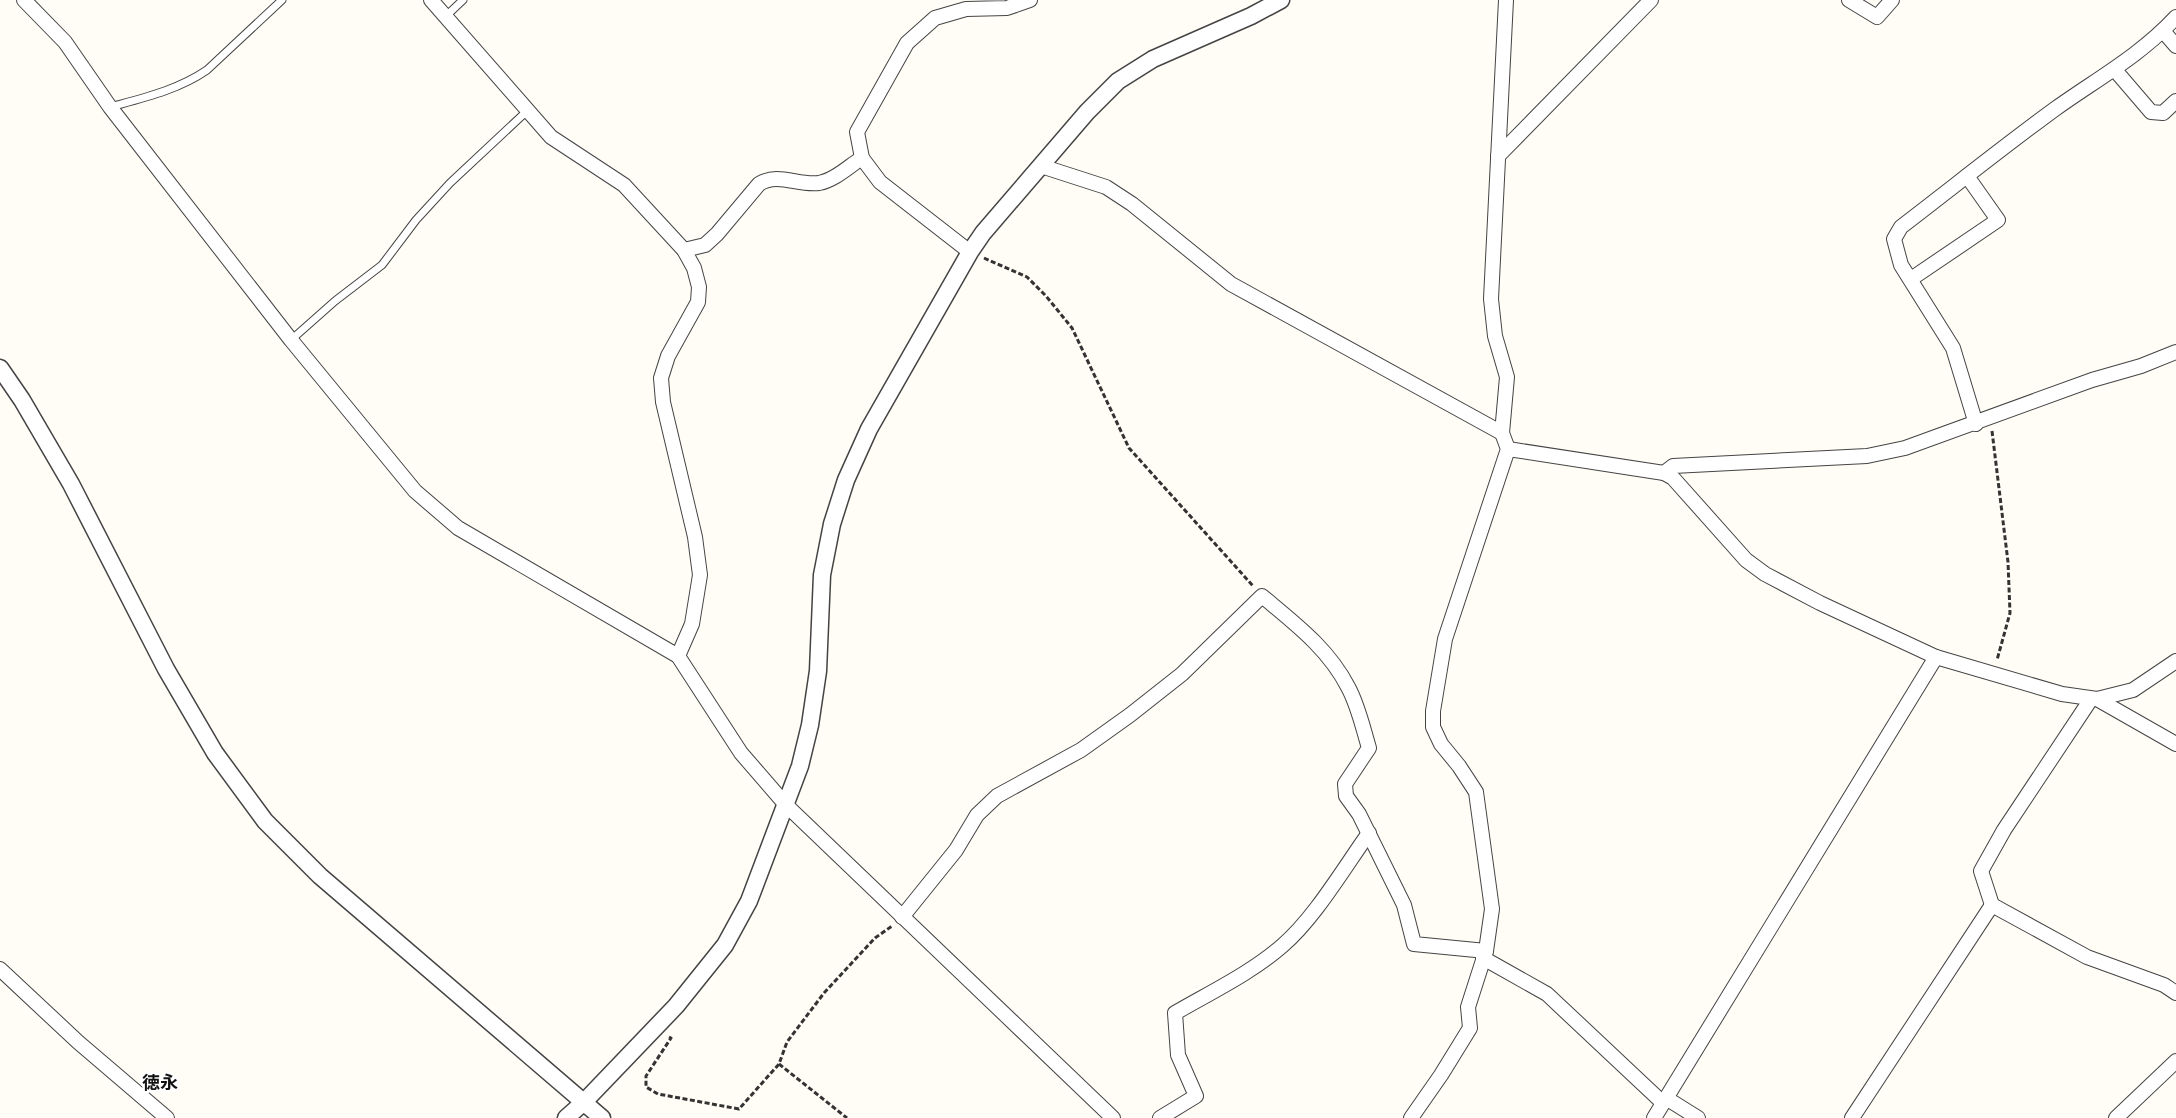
<svg xmlns="http://www.w3.org/2000/svg" width="2176" height="1118" font-family="'PT Serif','Noto Sans JP',serif">
<rect width="100%" height="100%" fill="#fffdf5"/>
<g fill="none" stroke-linecap="round" stroke-linejoin="round">
<defs>
<g id="service">
<path d="M446 16 463 0"/>
<path d="M110 107C143 98 178 90 207 70L282 0"/>
<path d="M291 340 335 301 382 265 416 220 450 183 527 111"/>
</g>
<g id="minor">
<path d="M24 0 65 42 110 107 291 340 415 491 458 528 678 656 741 753 786 805 1113 1118"/>
<path d="M431 0 551 137 624 185 684 250 694 268 699 287 698 302 668 356 661 378 663 402 695 537 700 575 692 624 678 656"/>
<path d="M1849 0 1877 17 1892 0"/>
<path d="M2163 31 2176 46"/>
<path d="M2115 70 2151 112 2163 113 2176 101"/>
<path d="M1498 156 1651 0"/>
<path d="M1041 166 1106 187 1132 204 1231 284 1502 433"/>
<path d="M684 250 705 245 717 234 759 184C778 172 798 186 819 183 835 180 849 166 862 158"/>
<path d="M970 252 880 182 862 158 857 132 907 43 935 18 966 9 1007 8 1030 0"/>
<path d="M1911 279 1998 220 1967 176"/>
<path d="M1976 424 1953 348 1901 265 1894 239 1901 227C1952 188 2003 147 2055 109 2097 79 2141 55 2176 17"/>
<path d="M1508 449 1664 473 1673 478 1746 560 1765 574 1820 603 1936 657 2062 694 2097 699 2133 690 2176 661"/>
<path d="M1664 473 1673 466 1867 456 1905 448 2092 380 2141 366 2176 352"/>
<path d="M2097 699 2176 744"/>
<path d="M1992 905 1981 871 2004 830 2091 699"/>
<path d="M902 917 956 850 977 815 997 796 1081 750 1130 715 1182 674 1262 596C1294 623 1328 648 1348 687 1358 705 1363 728 1369 748L1345 784 1346 796 1359 814 1404 905 1414 944 1486 951"/>
<path d="M1483 958 1547 994 1663 1103"/>
<path d="M0 969 78 1042 167 1118"/>
<path d="M1666 1098 1698 1118"/>
<path d="M1160 1118 1196 1096 1178 1055 1175 1013C1211 992 1251 973 1282 946 1314 919 1344 868 1369 833"/>
<path d="M1411 1118 1441 1075 1470 1028 1468 1007 1486 951 1492 909 1476 792 1459 766 1441 744 1433 727V711L1445 639 1508 449 1502 433 1507 377 1495 336 1491 299 1506 0"/>
<path d="M1654 1118 1936 657"/>
<path d="M1852 1118 1992 905 2087 957 2164 985 2176 993"/>
<path d="M2116 1118 2176 1061"/>
</g>
<g id="tertiary">
<path d="M0 368 22 400 71 484 166 669 215 753 265 821 320 876 602 1118"/>
<path d="M566 1118 584 1102 676 1006 725 945 749 901 800 766 810 725 818 671 822 575 832 524 846 480 869 429 970 252 983 233 1087 112 1118 81 1153 59 1251 16 1281 0"/>
</g>
</defs>
<use href="#service" stroke="#444" stroke-width="9"/>
<use href="#minor" stroke="#444" stroke-width="16"/>
<use href="#tertiary" stroke="#444" stroke-width="19"/>
<g stroke="#333" stroke-width="3" stroke-dasharray="5 2.5" stroke-linecap="butt">
<path d="M984 258 1027 277 1046 296 1072 328 1129 448 1253 586"/>
<path d="M1992 431 2008 562 2010 613 1997 660"/>
<path d="M669 1037 671 1038 646 1076V1087L658 1094 739 1109 779 1064 787 1042 824 993 875 938 892 926"/>
<path d="M779 1064 847 1118"/>
</g>
<use href="#service" stroke="#fff" stroke-width="7"/>
<use href="#minor" stroke="#fff" stroke-width="14"/>
<use href="#tertiary" stroke="#fff" stroke-width="16"/>
</g>
<g text-anchor="middle" dominant-baseline="central" stroke-width="5" stroke-linejoin="round" paint-order="stroke">
<g font-size="18" font-weight="bold" fill="#111" stroke="#fff">
<text x="160" y="1082">徳永</text>
</g>
</g>
</svg>
